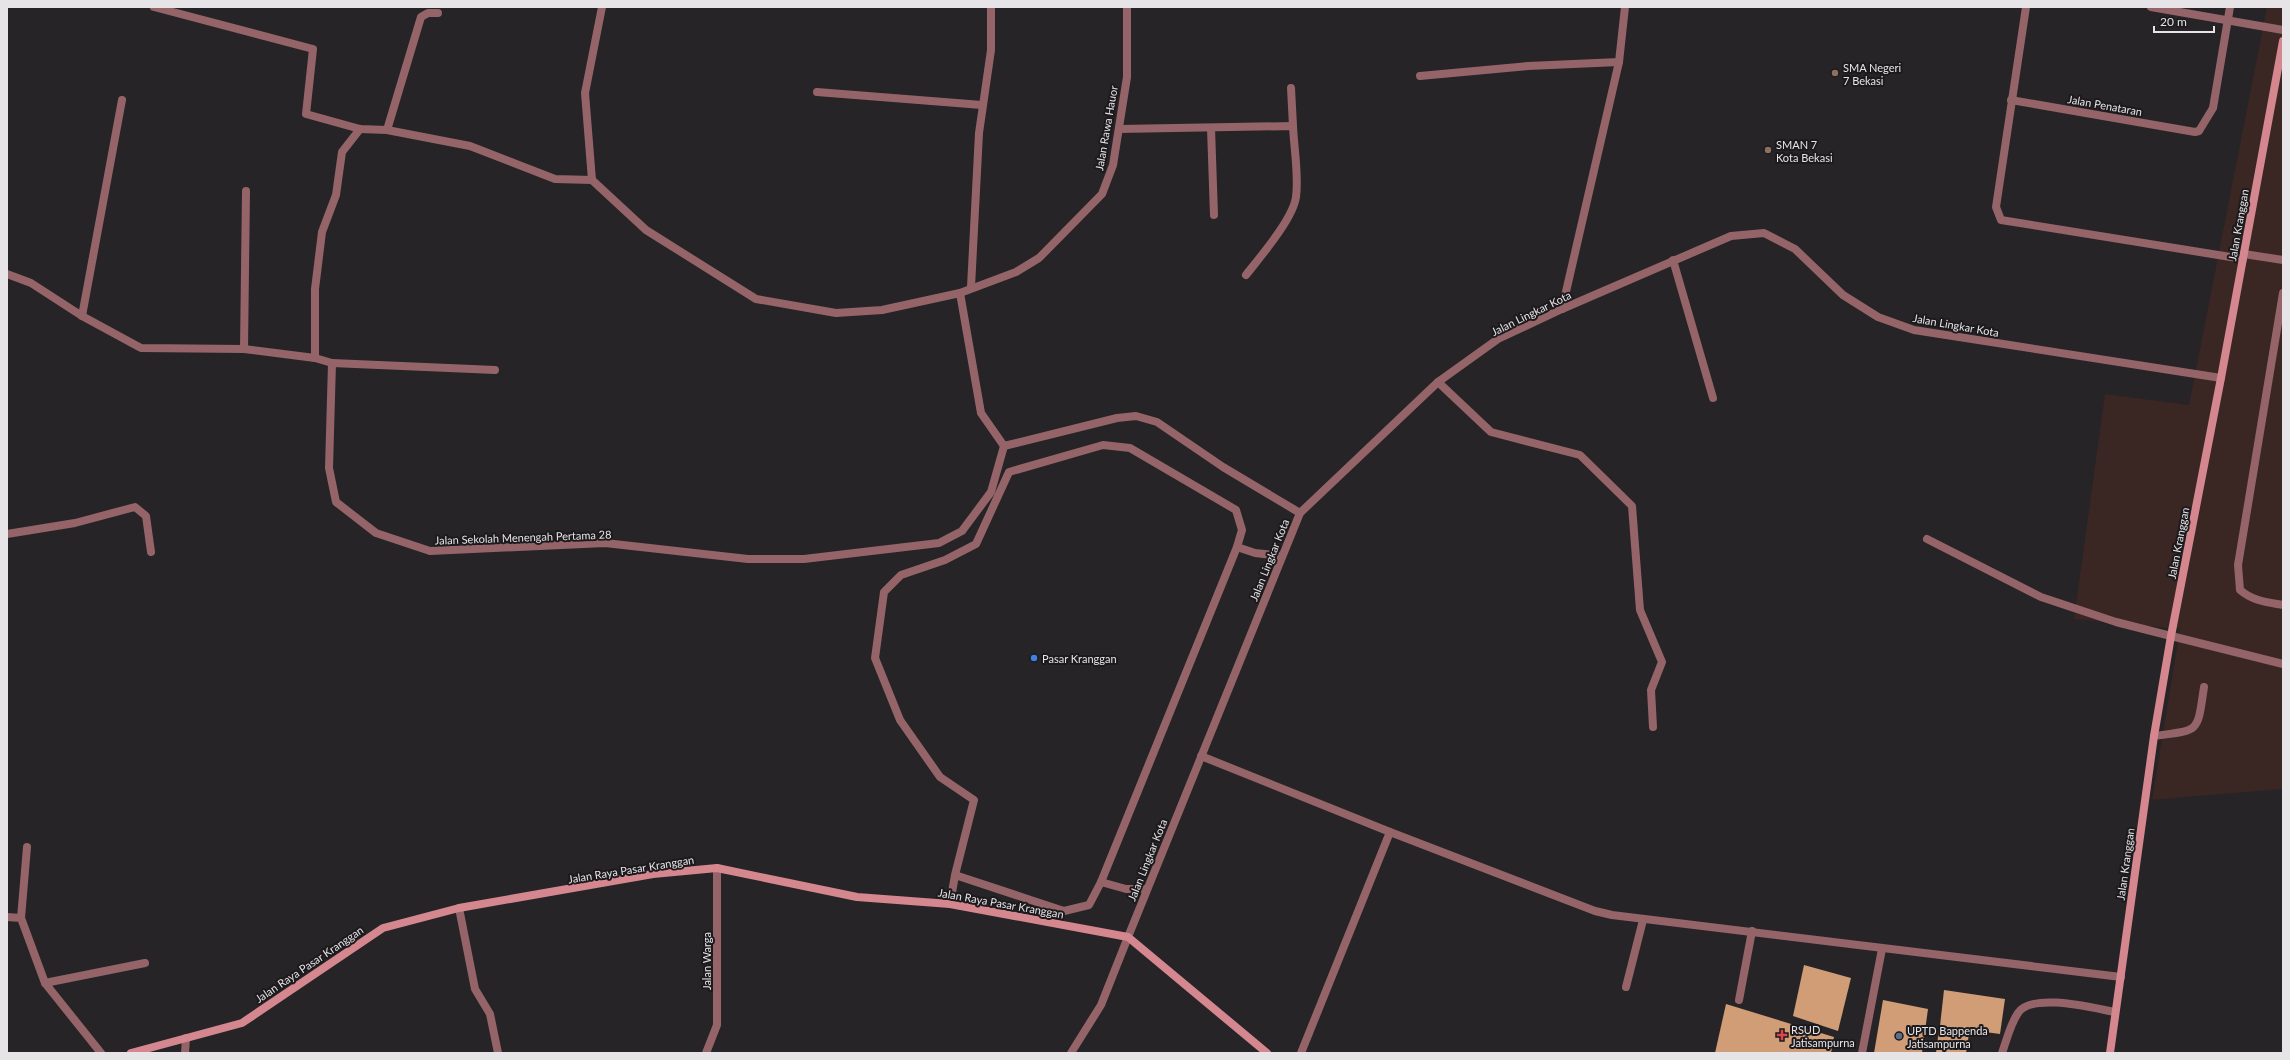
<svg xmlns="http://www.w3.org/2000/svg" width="2290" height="1060" font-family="Lato,sans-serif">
<rect width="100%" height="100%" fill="#262426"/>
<path fill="#3a2623" d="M2267 7H2283V789L2152 800 2180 629 2074 619 2105 394 2189 405Z"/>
<g fill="#d19d77">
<path d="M1804 965 1851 978 1838 1031 1793 1016Z"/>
<path d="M1944 990 2005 999 2000 1034 1940 1026Z"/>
<path d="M1883 1000 1928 1009 1922 1053H1874Z"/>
<path d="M1726 1004 1834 1037 1831 1053H1715Z"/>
<path d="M1939 1029 1969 1034 1966 1053H1936Z"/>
</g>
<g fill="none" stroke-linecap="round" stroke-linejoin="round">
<g stroke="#946468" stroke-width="8">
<path d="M1673 260 1713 398"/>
<path d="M1237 547 1255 553 1282 556"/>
<path d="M2154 736C2201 730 2197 733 2204 687"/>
<path d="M1101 882 1126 889H1146"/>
<path d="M950 904 955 875 974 800 940 777 900 720 875 658 884 592 901 575 945 560 976 544 1009 472 1103 445 1130 448 1236 510 1242 530 1237 547 1101 882 1089 905 1064 911 955 875"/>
<path d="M7 917 21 918 45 983 101 1053"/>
<path d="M21 918 27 847"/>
<path d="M45 983 145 963"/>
<path d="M185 1053 186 1038"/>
<path d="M2002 1053C2007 1039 2010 1025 2018 1013 2032 992 2093 1008 2115 1012"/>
</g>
<g stroke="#946468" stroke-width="8">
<path d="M154 7 313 49 306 114 360 129 387 130 470 146 555 179 592 180"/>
<path d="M2026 7 1996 207 2001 220 2243 259"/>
<path d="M2151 7 2283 30"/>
<path d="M1420 76 1528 66 1619 62"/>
<path d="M1291 88 1293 126"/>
<path d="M817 92 982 105"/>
<path d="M2011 100 2195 132 2199 131 2213 108 2230 7"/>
<path d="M1211 128 1214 215"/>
<path d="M1119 129 1293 126C1294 149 1299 175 1296 197 1293 219 1260 257 1246 275"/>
<path d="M387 130 421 17 428 13H438"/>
<path d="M2244 254 2283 260"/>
<path d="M7 274 31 283 82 316 141 348 244 349 315 358 332 363 329 468 336 502 376 533 430 551 605 543 748 559H804L939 543 962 531 991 492 1004 446 981 413 960 293 882 310 836 313 756 299 646 230 592 180 585 93 602 7"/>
<path d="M971 287 979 133 991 50V7"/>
<path d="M960 293 1016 272 1039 258 1102 194 1113 165 1127 77V7"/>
<path d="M2283 293 2238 565 2240 590C2253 601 2266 602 2283 605"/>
<path d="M1562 309 1619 62 1625 7"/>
<path d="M82 316 122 100"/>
<path d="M244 349 246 191"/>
<path d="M315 358V289L322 232 336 195 342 152 360 129"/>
<path d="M332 363 495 370"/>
<path d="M1438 382 1491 432 1580 455 1632 506 1640 610 1662 662 1651 690 1653 727"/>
<path d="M1004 446 1117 418 1136 416 1157 422 1223 467 1300 513"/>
<path d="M7 534 75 523 135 507 146 516 151 552"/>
<path d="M1927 539 2041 597 2116 622 2171 636"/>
<path d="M1201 756 1390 832 1595 911 1612 915 2121 977"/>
<path d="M459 908 475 989 490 1014 498 1053"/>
<path d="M1626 987 1643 920"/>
<path d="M1739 1000 1752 931"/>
<path d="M706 1053 717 1025V868"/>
<path d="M1071 1053 1101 1005 1128 937"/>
<path d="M1301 1053 1390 832"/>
<path d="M1862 1053 1882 949"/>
</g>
<g stroke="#946468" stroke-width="8">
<path d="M2171 636 2283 664"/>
<path d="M1128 937 1300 513 1438 382 1498 339 1562 309 1731 236 1764 233 1795 249 1843 295 1878 317 1914 330 2221 378"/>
</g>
<g stroke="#d4878e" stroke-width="8">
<path d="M131 1053 242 1023 383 928 459 908 653 874 717 868 857 897 950 904 1128 937 1267 1053"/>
<path d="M2110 1053 2154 736 2171 636 2221 378 2283 41"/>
</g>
</g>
<g fill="#8d6e63" stroke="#1c1a1d" stroke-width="1.5">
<circle cx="1835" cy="73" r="4"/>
<circle cx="1768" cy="150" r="4"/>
</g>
<circle fill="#3f7fe0" stroke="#1c1a1d" stroke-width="1.5" cx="1034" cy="658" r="4"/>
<path fill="#e0444e" stroke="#1c1a1d" stroke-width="1.5" d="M1780 1029h4v4h4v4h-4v4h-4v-4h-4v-4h4z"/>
<circle fill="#5c6f8a" stroke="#1c1a1d" stroke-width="1.5" cx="1899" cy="1036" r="4"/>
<g text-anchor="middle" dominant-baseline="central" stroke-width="4" stroke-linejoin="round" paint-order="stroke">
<g font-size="11" fill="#e6e4e6" stroke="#1c1a1d" text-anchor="start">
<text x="1843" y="67">SMA Negeri<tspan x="1843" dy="13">7 Bekasi</tspan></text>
<text x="1776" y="144">SMAN 7<tspan x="1776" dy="13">Kota Bekasi</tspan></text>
<text x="1042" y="658">Pasar Kranggan</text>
<text x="1791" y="1029">RSUD<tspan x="1791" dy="13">Jatisampurna</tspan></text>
<text x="1907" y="1030">UPTD Bappenda<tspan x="1907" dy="13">Jatisampurna</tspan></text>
</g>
<g font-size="11" fill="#e6e4e6" stroke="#1c1a1d">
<text transform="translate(2105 105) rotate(10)">Jalan Penataran</text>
<text transform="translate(1106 128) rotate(-80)">Jalan Rawa Hauor</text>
<text transform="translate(2238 225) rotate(-80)">Jalan Kranggan</text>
<text transform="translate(1531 313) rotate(-26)">Jalan Lingkar Kota</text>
<text transform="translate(1956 325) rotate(10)">Jalan Lingkar Kota</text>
<text transform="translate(523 537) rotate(-2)">Jalan Sekolah Menengah Pertama 28</text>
<text transform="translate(2178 543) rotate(-79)">Jalan Kranggan</text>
<text transform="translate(1269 560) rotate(-68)">Jalan Lingkar Kota</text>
<text transform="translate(1147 860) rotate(-68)">Jalan Lingkar Kota</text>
<text transform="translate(2125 864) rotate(-82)">Jalan Kranggan</text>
<text transform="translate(631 869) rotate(-9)">Jalan Raya Pasar Kranggan</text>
<text transform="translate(1001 903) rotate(10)">Jalan Raya Pasar Kranggan</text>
<text transform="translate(706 961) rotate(-90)">Jalan Warga</text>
<text transform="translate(309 964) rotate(-34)">Jalan Raya Pasar Kranggan</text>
</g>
</g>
<rect width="2290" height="1060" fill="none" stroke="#e6e4e6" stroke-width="16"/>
<path d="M2154 26v6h60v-6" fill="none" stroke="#e6e4e6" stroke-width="2"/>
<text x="2160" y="26" font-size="12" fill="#e6e4e6" stroke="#1c1a1d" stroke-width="3" paint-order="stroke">20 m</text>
</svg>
